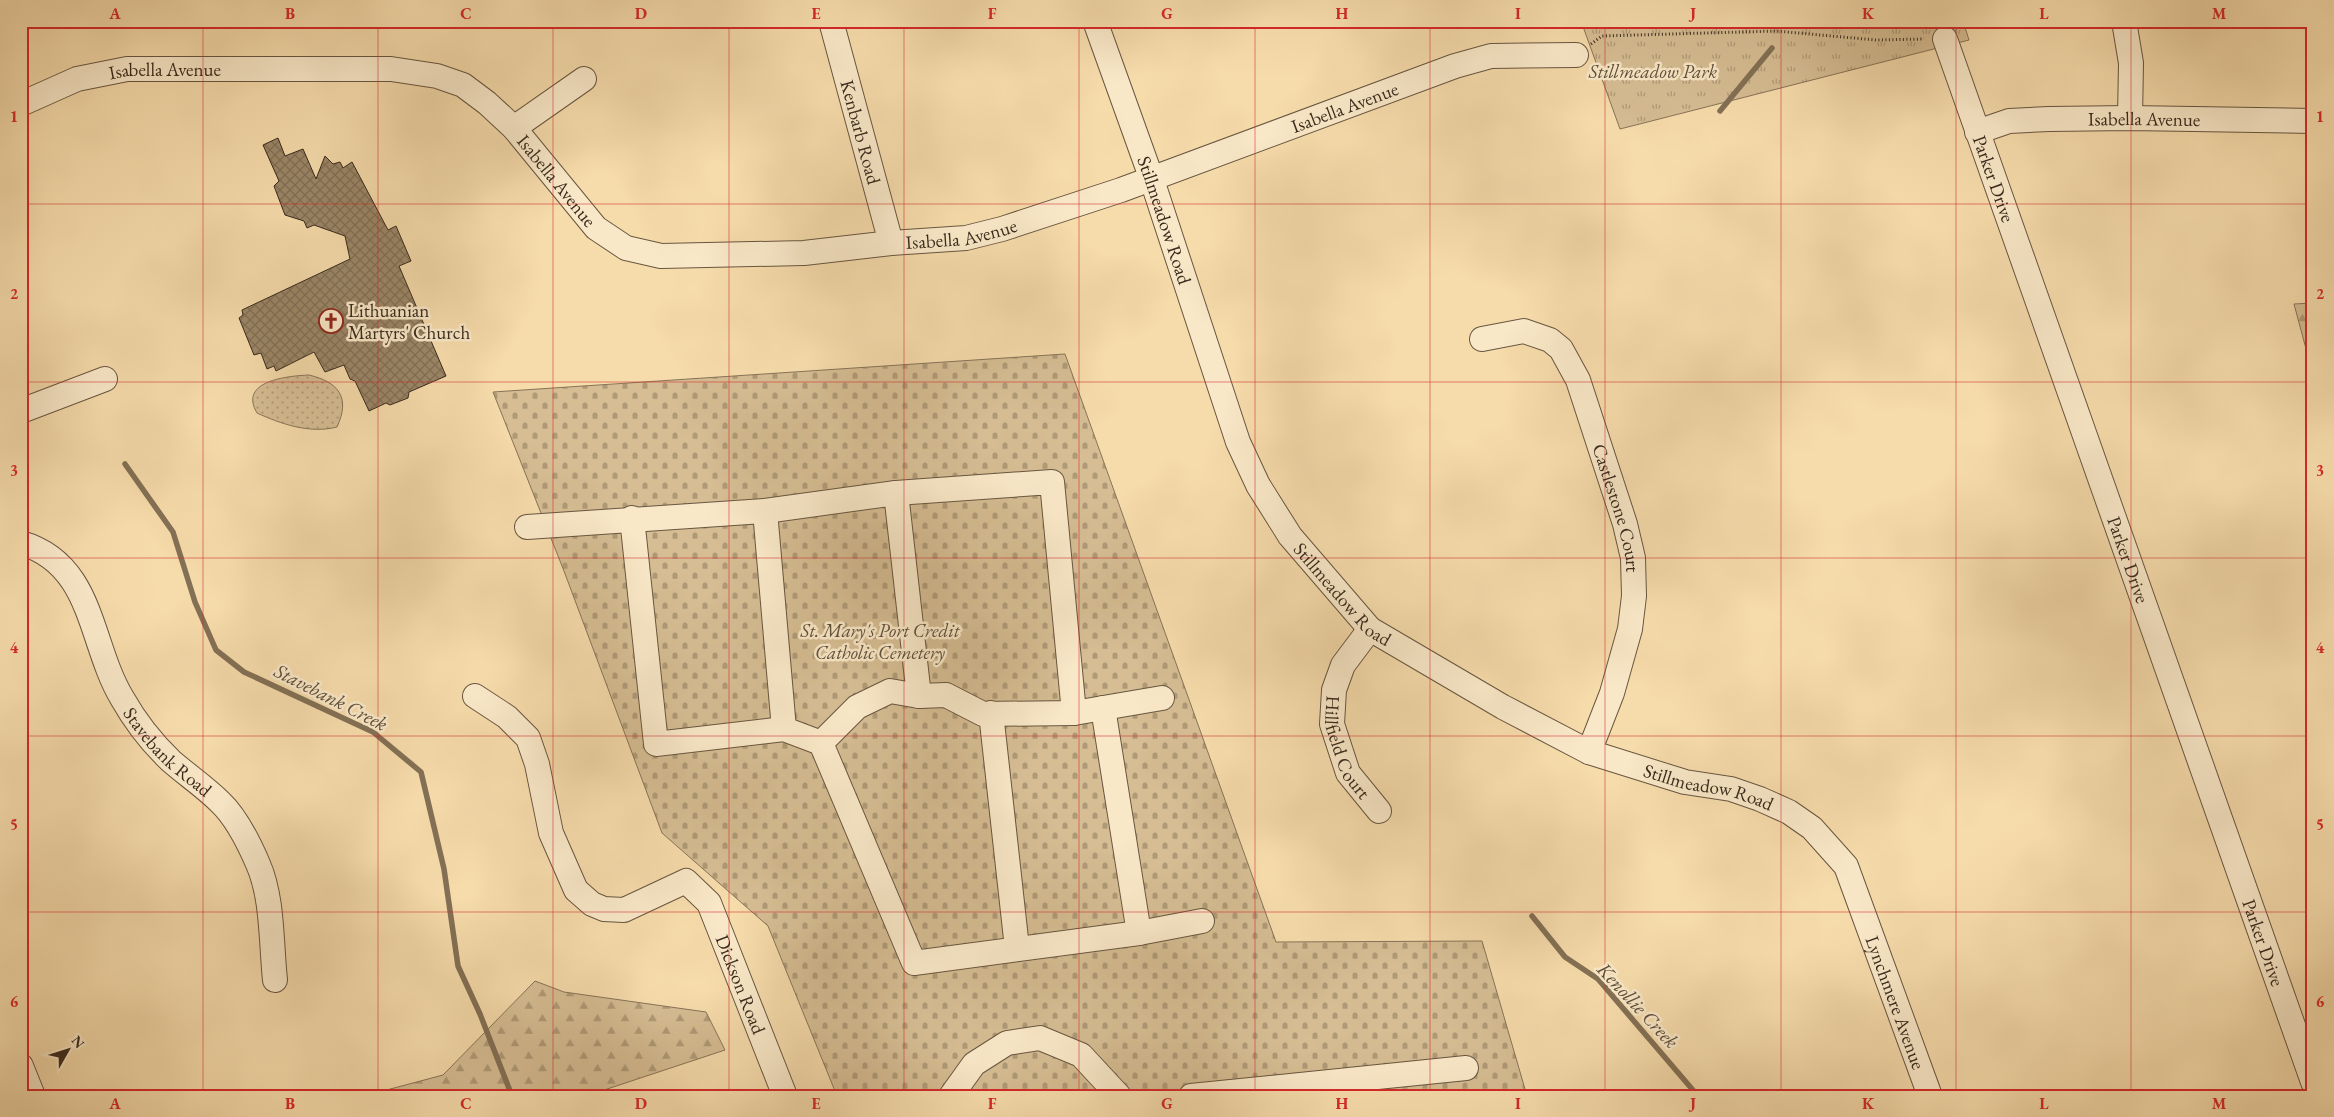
<svg xmlns="http://www.w3.org/2000/svg" width="2334" height="1117" font-family="'EB Garamond',serif">
<defs>
<pattern id="grass-dots" width="8" height="8" patternUnits="userSpaceOnUse" patternTransform="scale(1.25)"><rect width="8" height="8" fill="#d6bd93"/><path d="M2 2h.1M6 6h.1" fill="none" stroke="#af9a77" stroke-width="1.8" stroke-linecap="round"/></pattern>
<pattern id="forest-firs" width="22" height="20" patternUnits="userSpaceOnUse" patternTransform="scale(1.25)"><rect width="22" height="20" fill="#d6bd93"/><path d="M5 1l3.5 6h-7zM16 11l3.5 6h-7z" fill="#af9a77"/></pattern>
<pattern id="cemetery-stones" width="16" height="16" patternUnits="userSpaceOnUse" patternTransform="scale(1.25)"><rect width="16" height="16" fill="#d6bd93"/><path d="M2 7V4a2 2 0 0 1 4 0v3zM10 15v-3a2 2 0 0 1 4 0v3z" fill="#af9a77"/></pattern>
<pattern id="park-tufts" width="24" height="20" patternUnits="userSpaceOnUse" patternTransform="scale(1.25)"><rect width="24" height="20" fill="#d6bd93"/><path d="M3 7l-1-3M5 7V3M7 7l1-3M15 17l-1-3M17 17v-4M19 17l1-3" fill="none" stroke="#af9a77"/></pattern>
<pattern id="building-cross-hatch" width="8" height="8" patternUnits="userSpaceOnUse" patternTransform="scale(1.25)"><rect width="8" height="8" fill="#9b8667"/><path d="M0 0l8 8M0 8l8-8" fill="none" stroke="#7f6e54"/></pattern>
</defs>
<rect width="100%" height="100%" fill="#f6dbab"/>
<filter id="stains"><feTurbulence type="fractalNoise" baseFrequency=".004" numOctaves="4"/><feColorMatrix values="0 0 0 0 .2 0 0 0 0 .09 0 0 0 0 .02 0 0 0 .5 -.17"/></filter>
<radialGradient id="worn" r=".72"><stop offset=".6" stop-color="#630" stop-opacity="0"/><stop offset="1" stop-color="#630" stop-opacity=".3"/></radialGradient>
<path fill="url(#grass-dots)" stroke="#877458" d="M309 375C338 382 351 397 337 427 310 434 281 424 257 413 238 381 287 376 309 375Z"/>
<g fill="url(#forest-firs)" stroke="#877458">
<path d="M2313 303V375L2294 304Z"/>
<path d="M535 981 564 992 706 1012 725 1050 586 1096H364L443 1075Z"/>
</g>
<path fill="url(#cemetery-stones)" stroke="#877458" d="M1065 354 1276 942 1482 941 1527 1096H837L768 926 662 833 564 571 493 392Z"/>
<path fill="url(#park-tufts)" stroke="#877458" d="M1581 21H1963L1969 40 1620 129Z"/>
<g fill="none" stroke-linecap="round" stroke-linejoin="round">
<g stroke="#837055" stroke-width="5.5">
<path d="M1720 111 1772 48"/>
<path d="M125 464 173 532 195 602 216 650 244 672 373 732 421 772 444 869 458 966 480 1014 512 1096"/>
<path d="M1532 916 1565 957 1598 979 1698 1096"/>
</g>
</g>
<path fill="url(#building-cross-hatch)" stroke="#382a1d" d="M278 138 285 156 303 149 316 179 325 156 333 164 340 162 343 168 352 162 388 230 396 226 411 261 399 266 446 376 409 392 408 398 390 405 386 403 369 411 355 381 350 379 344 365 325 372 314 352 276 371 274 366 267 369 261 353 254 355 239 318 243 315 242 310 350 259 345 236 314 225 307 228 304 221 285 215 274 186 279 181 263 145Z"/>
<g fill="none" stroke-linecap="round" stroke-linejoin="round">
<defs>
<g id="minor">
<path id="s1" d="M831 21 891 243"/>
<path id="s2" d="M1095 21 1151 177 1238 442 1258 485 1290 536 1370 629 1503 707 1589 752 1685 782 1731 789 1760 799 1789 812 1812 828 1846 866 1930 1096"/>
<path d="M2124 21 2131 63 2130 118"/>
<path id="s3" d="M1945 39 2313 1082"/>
<path id="s4" d="M21 104 77 79 127 69H391L437 76 463 85 487 103 514 128 596 228 626 248 661 256 804 253 891 243 966 238 1002 229 1121 190 1455 66 1491 56 1576 55"/>
<path d="M514 128 584 79"/>
<path id="s5" d="M1977 132 2009 121 2049 119 2130 118 2313 121"/>
<path id="s6" d="M1482 339 1524 331 1550 340 1561 349 1578 380 1625 524 1633 558 1634 596 1630 629 1612 693 1589 752"/>
<path d="M21 411 105 379"/>
<path d="M896 493 919 696"/>
<path d="M765 511 784 729"/>
<path d="M632 518 656 744 784 729 821 743"/>
<path d="M527 527 765 511 896 493 1052 482 1074 713"/>
<path id="s7" d="M21 543C94 564 89 643 122 698 135 721 152 743 171 761 187 775 205 787 220 802 237 818 249 843 258 864 273 898 271 943 275 980"/>
<path id="s8" d="M1370 629 1343 665 1334 690 1332 724 1348 773 1379 811"/>
<path id="s9" d="M475 696 507 717 528 738 537 764 551 833 576 890 592 904 604 909 624 910 686 881 709 903 785 1096"/>
<path d="M1162 698 1074 713 983 714 946 695 919 696 890 691 857 707 821 743 914 963 1139 933 1202 921"/>
<path d="M1103 708 1139 933"/>
<path d="M991 713 1017 948"/>
<path d="M21 1066 33 1096"/>
<path d="M951 1096 974 1064 1007 1043 1040 1038 1081 1055 1119 1096"/>
<path d="M1191 1096 1466 1068"/>
</g>
</defs>
<use href="#minor" stroke="#685640" stroke-width="26"/>
<path stroke="#382a1d" stroke-width="3" stroke-dasharray="1 2.5" stroke-linecap="butt" d="M1591 44 1602 36 1776 31 1876 40 1924 39"/>
<use href="#minor" stroke="#f9e8c8" stroke-width="24"/>
</g>
<path fill="none" stroke="#d62828" stroke-width="1" stroke-opacity="0.55" d="M203 21V1096M378 21V1096M553 21V1096M729 21V1096M904 21V1096M1079 21V1096M1255 21V1096M1430 21V1096M1605 21V1096M1781 21V1096M1956 21V1096M2131 21V1096M21 204H2313M21 382H2313M21 558H2313M21 736H2313M21 912H2313"/>
<defs>
<symbol id="church-ring" viewBox="-11 -11 22 22"><circle r="9.5" fill="#f9e8c8" stroke="#8f2418" stroke-width="1.5"/><path d="M-1.2-6h2.4v3.5h3.3v2.4h-3.3V6h-2.4V-.1h-3.3v-2.4h3.3Z" fill="#8f2418"/></symbol>
</defs>
<g fill-rule="evenodd">
<use href="#church-ring" x="317" y="307" width="28" height="28"/>
</g>
<g text-anchor="middle" dominant-baseline="central" stroke-width="5" stroke-linejoin="round" paint-order="stroke">
<g font-size="19" font-style="italic" fill="#604f3a" stroke="#f9e8c8">
<text x="1653" y="71">Stillmeadow Park</text>
<text x="880" y="630">St. Mary's Port Credit<tspan x="880" dy="22">Catholic Cemetery</tspan></text>
</g>
<g font-size="19" fill="#382a1d" stroke="#f9e8c8">
<text stroke="none"><textPath href="#s4" startOffset="150">Isabella Avenue</textPath></text>
<text stroke="none"><textPath href="#s4" startOffset="1425">Isabella Avenue</textPath></text>
<text stroke="none"><textPath href="#s5" startOffset="169">Isabella Avenue</textPath></text>
<text stroke="none"><textPath href="#s1" startOffset="115">Kenbarb Road</textPath></text>
<text stroke="none"><textPath href="#s3" startOffset="148">Parker Drive</textPath></text>
<text stroke="none"><textPath href="#s4" startOffset="585">Isabella Avenue</textPath></text>
<text stroke="none"><textPath href="#s2" startOffset="211">Stillmeadow Road</textPath></text>
<text stroke="none"><textPath href="#s4" startOffset="1020">Isabella Avenue</textPath></text>
<text stroke="none"><textPath href="#s6" startOffset="254">Castlestone Court</textPath></text>
<text stroke="none"><textPath href="#s3" startOffset="552">Parker Drive</textPath></text>
<text stroke="none"><textPath href="#s2" startOffset="631">Stillmeadow Road</textPath></text>
<text stroke="none"><textPath href="#s8" startOffset="132">Hillfield Court</textPath></text>
<text stroke="none"><textPath href="#s7" startOffset="264">Stavebank Road</textPath></text>
<text stroke="none"><textPath href="#s2" startOffset="1051">Stillmeadow Road</textPath></text>
<text stroke="none"><textPath href="#s3" startOffset="958">Parker Drive</textPath></text>
<text stroke="none"><textPath href="#s9" startOffset="470">Dickson Road</textPath></text>
<text stroke="none"><textPath href="#s2" startOffset="1360">Lynchmere Avenue</textPath></text>
</g>
<g font-size="19" fill="#382a1d" stroke="#f9e8c8" text-anchor="start">
<text x="348" y="310">Lithuanian<tspan x="348" dy="22">Martyrs' Church</tspan></text>
</g>
<g font-size="20" font-style="italic" fill="#5e4d39" stroke="#f9e8c8">
<text transform="translate(331 697) rotate(27)">Stavebank Creek</text>
<text transform="translate(1638 1005) rotate(47)">Kenollie Creek</text>
</g>
</g>
<rect width="2334" height="1117" fill="none" stroke="#f6dbab" stroke-width="55"/>
<g transform="translate(68 1050) rotate(51)" stroke="#f9e8c8" stroke-width="4" paint-order="stroke">
<path d="M0-4L9 19L0 12L-9 19Z" fill="#382a1d"/>
<text y="-8" font-size="14" font-weight="bold" text-anchor="middle" fill="#382a1d">N</text>
</g>
<rect x="28" y="28" width="2278" height="1062" fill="none" stroke="#d62828" stroke-width="2"/>
<g font-size="16" text-anchor="middle" font-weight="bold" fill="#d62828">
<text x="115" y="19">A</text>
<text x="290" y="19">B</text>
<text x="466" y="19">C</text>
<text x="641" y="19">D</text>
<text x="816" y="19">E</text>
<text x="992" y="19">F</text>
<text x="1167" y="19">G</text>
<text x="1342" y="19">H</text>
<text x="1518" y="19">I</text>
<text x="1693" y="19">J</text>
<text x="1868" y="19">K</text>
<text x="2044" y="19">L</text>
<text x="2219" y="19">M</text>
<text x="14" y="122">1</text>
<text x="2320" y="122">1</text>
<text x="14" y="299">2</text>
<text x="2320" y="299">2</text>
<text x="14" y="476">3</text>
<text x="2320" y="476">3</text>
<text x="14" y="653">4</text>
<text x="2320" y="653">4</text>
<text x="14" y="830">5</text>
<text x="2320" y="830">5</text>
<text x="14" y="1007">6</text>
<text x="2320" y="1007">6</text>
<text x="115" y="1109">A</text>
<text x="290" y="1109">B</text>
<text x="466" y="1109">C</text>
<text x="641" y="1109">D</text>
<text x="816" y="1109">E</text>
<text x="992" y="1109">F</text>
<text x="1167" y="1109">G</text>
<text x="1342" y="1109">H</text>
<text x="1518" y="1109">I</text>
<text x="1693" y="1109">J</text>
<text x="1868" y="1109">K</text>
<text x="2044" y="1109">L</text>
<text x="2219" y="1109">M</text>
</g>
<rect width="100%" height="100%" filter="url(#stains)"/>
<rect width="100%" height="100%" fill="url(#worn)"/>
</svg>
